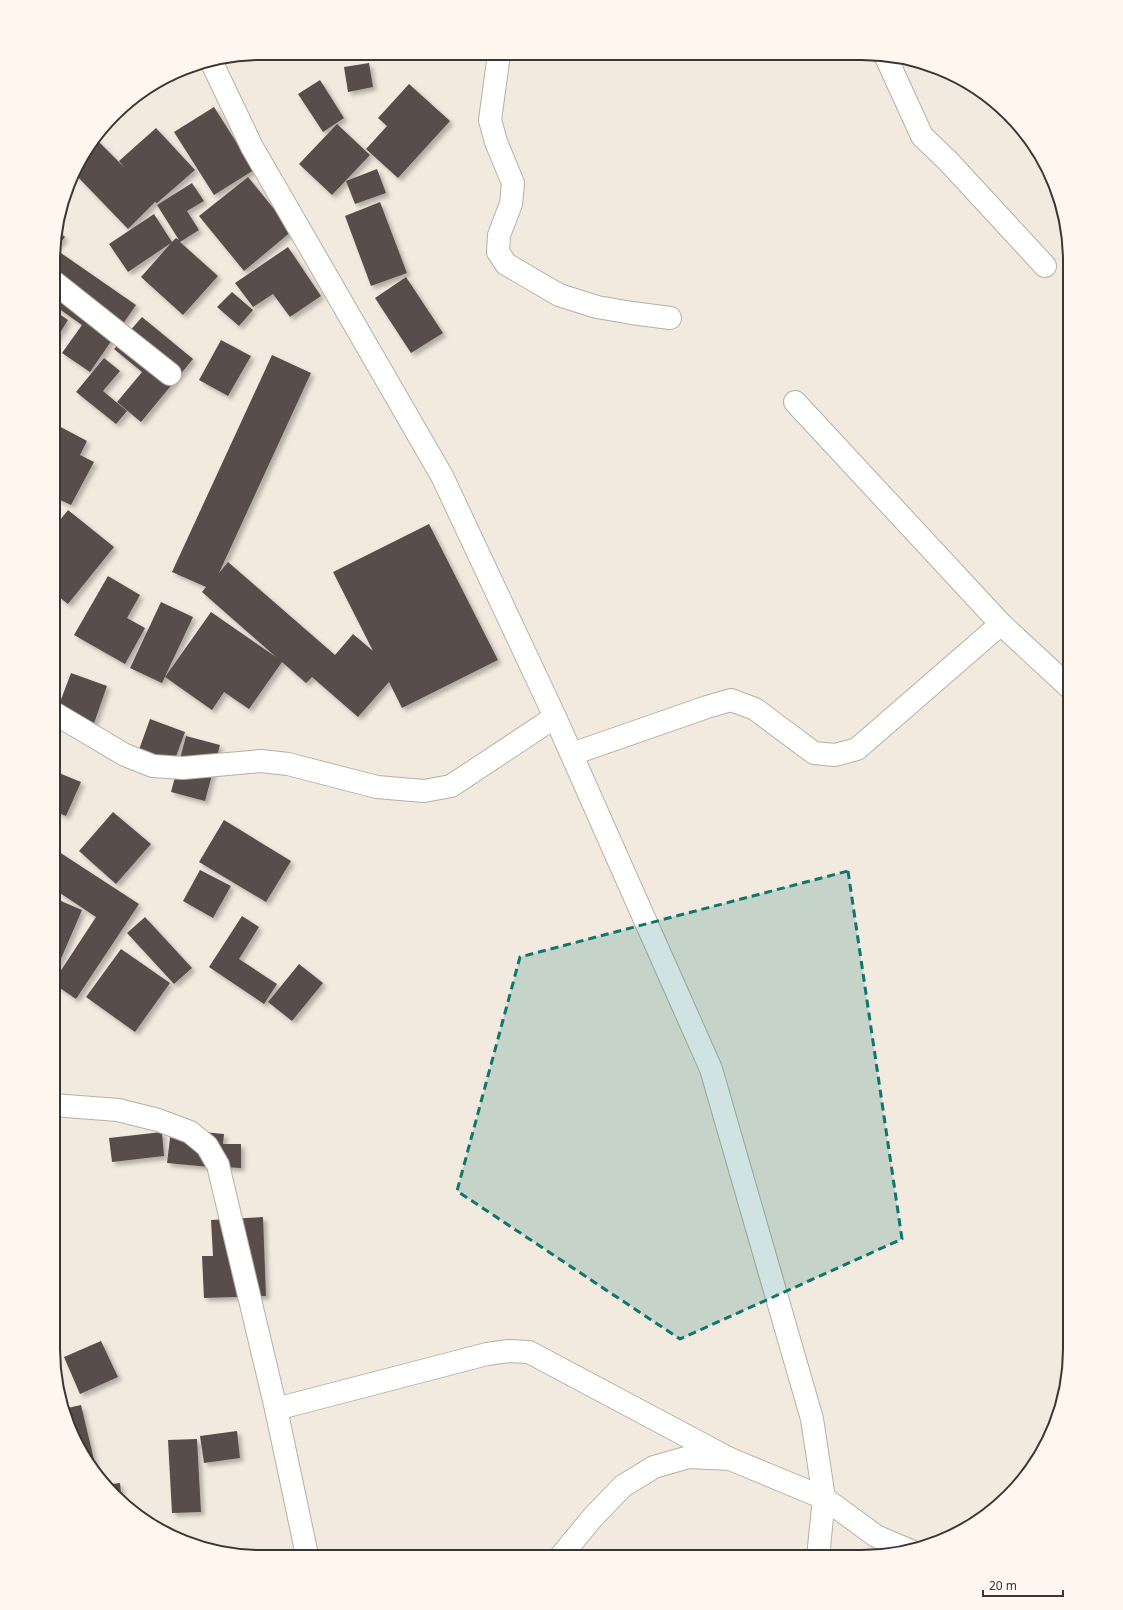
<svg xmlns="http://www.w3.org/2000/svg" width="1123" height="1610" font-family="'Noto Sans',sans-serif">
<defs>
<filter id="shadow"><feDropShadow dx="3.5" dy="3.5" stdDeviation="2" flood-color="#0004"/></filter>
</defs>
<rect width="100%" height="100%" fill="#f3eadf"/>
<g fill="#594d4b" filter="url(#shadow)">
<path d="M369 63 373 87 348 92 344 67Z"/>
<path d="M320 80 344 118 323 132 298 94Z"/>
<path d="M409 84 450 121 398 178 366 149 387 126 378 118Z"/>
<path d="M214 107 254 170 214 195 174 132Z"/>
<path d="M337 124 370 155 332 195 299 164Z"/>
<path d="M156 128 195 170 157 203 155 202 128 229 75 174 81 157 96 139 125 168 119 161Z"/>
<path d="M377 169 386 193 355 204 346 181Z"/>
<path d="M248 177 292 231 244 271 199 216Z"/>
<path d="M192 183 204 201 187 211 199 230 180 242 218 276 183 315 141 277 171 243 128 272 109 244 154 214 172 242 176 238 179 240 157 205Z"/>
<path d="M380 202 407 273 371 286 345 216Z"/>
<path d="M56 230 65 237 55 249V233Z"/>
<path d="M288 247 321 296 290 317 273 294 253 307 235 283Z"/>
<path d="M58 251 136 305 90 372 62 353 82 325 55 306V256Z"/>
<path d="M406 277 443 333 411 353 375 298Z"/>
<path d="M232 292 253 310 239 326 217 307Z"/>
<path d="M55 311 68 320 55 341Z"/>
<path d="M142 317 193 359 141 422 117 402 142 372 114 349Z"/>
<path d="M221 340 251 356 228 396 199 380Z"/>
<path d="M272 355 311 373 219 573 228 562 335 655 353 634 373 651 333 572 429 524 498 660 402 708 389 682 358 717 312 677 306 683 282 662 249 709 224 692 212 710 165 677 211 612 276 657 202 592 206 587 172 572Z"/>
<path d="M104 358 120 371 103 391 127 411 116 424 76 392Z"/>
<path d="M55 424 87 441 80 455 94 462 71 505 54 497Z"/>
<path d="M68 510 114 547 68 604 54 593V523L56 525Z"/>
<path d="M108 576 140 595 127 618 145 628 125 664 74 635Z"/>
<path d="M161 602 193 617 162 683 130 668Z"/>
<path d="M71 673 107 686 91 732 54 718Z"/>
<path d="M150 719 185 732 171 770 136 758Z"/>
<path d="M186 736 220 745 205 801 171 792Z"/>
<path d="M54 771 81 782 66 816 54 811Z"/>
<path d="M113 812 151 844 116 884 79 851Z"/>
<path d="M224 820 291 861 266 902 199 862Z"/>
<path d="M56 850 139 904 76 999 54 984V981L96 917 54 889V853Z"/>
<path d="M200 870 231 886 213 918 183 901Z"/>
<path d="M54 898 82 910 54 975Z"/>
<path d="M242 916 259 927 239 959 277 984 264 1004 209 967Z"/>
<path d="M145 917 192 968 174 984 127 933Z"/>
<path d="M121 949 170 983 135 1032 86 997Z"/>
<path d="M299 964 323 983 292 1021 268 1002Z"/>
<path d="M171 1129 224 1134 223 1144H241V1168L222 1167V1147L220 1168 167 1163Z"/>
<path d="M162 1132 164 1156 112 1162 109 1138Z"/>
<path d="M263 1217 266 1296 204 1298 202 1256H213L211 1220Z"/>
<path d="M101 1341 118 1377 80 1394 64 1357Z"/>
<path d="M56 1375H57L60 1400 57 1390Z"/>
<path d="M81 1405 96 1468 93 1469 74 1441 63 1409Z"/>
<path d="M237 1431 240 1458 204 1463 200 1436Z"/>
<path d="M197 1439 201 1512 172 1513 168 1440Z"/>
<path d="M120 1483 122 1502 103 1485Z"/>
</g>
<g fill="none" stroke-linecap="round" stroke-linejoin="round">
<defs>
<g id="minor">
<path d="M499 54 490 120 496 142 513 183 511 204 499 235 498 252 506 264 559 295 597 307 632 313 670 318"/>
<path d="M885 55 922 136 948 161 1045 266"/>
<path d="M211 61 252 147 442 476 555 717 711 1069 812 1419 824 1498 818 1557"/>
<path d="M55 283 170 374"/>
<path d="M795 402 1001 624 1070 688"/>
<path d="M54 713 125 755 153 766 183 768 261 761 288 764 377 787 424 791 451 786 555 717"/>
<path d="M572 754 707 707 731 700 755 709 814 753 835 755 857 749 1001 624"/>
<path d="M53 1105 118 1110 158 1120 190 1132 207 1146 218 1165 276 1409 307 1555"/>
<path d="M276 1409 487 1354 509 1351 529 1352 730 1459"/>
<path d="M561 1556 593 1517 623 1486 654 1467 689 1457 730 1459 824 1498 876 1536 911 1551"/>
</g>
</defs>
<use href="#minor" stroke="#b7afa4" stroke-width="24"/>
<use href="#minor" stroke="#fff" stroke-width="22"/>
</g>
<path fill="#0f766e" fill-opacity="0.2" stroke="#0f766e" stroke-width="3" stroke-dasharray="8 5" stroke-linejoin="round" d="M848 871 902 1239 680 1339 457 1191 520 957Z"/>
<path d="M0 0H1123V1610H0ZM261 60H862A201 201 0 0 1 1063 261V1349A201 201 0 0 1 862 1550H261A201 201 0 0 1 60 1349V261A201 201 0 0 1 261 60Z" fill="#fff7ef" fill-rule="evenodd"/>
<path fill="none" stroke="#3a3632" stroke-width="2" d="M261 60H862A201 201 0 0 1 1063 261V1349A201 201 0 0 1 862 1550H261A201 201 0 0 1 60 1349V261A201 201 0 0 1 261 60Z"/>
<path d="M983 1590v6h80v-6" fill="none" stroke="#3a3632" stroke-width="2"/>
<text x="989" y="1590" font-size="12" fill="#3a3632" stroke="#fff7ef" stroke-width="3" paint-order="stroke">20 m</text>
</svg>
